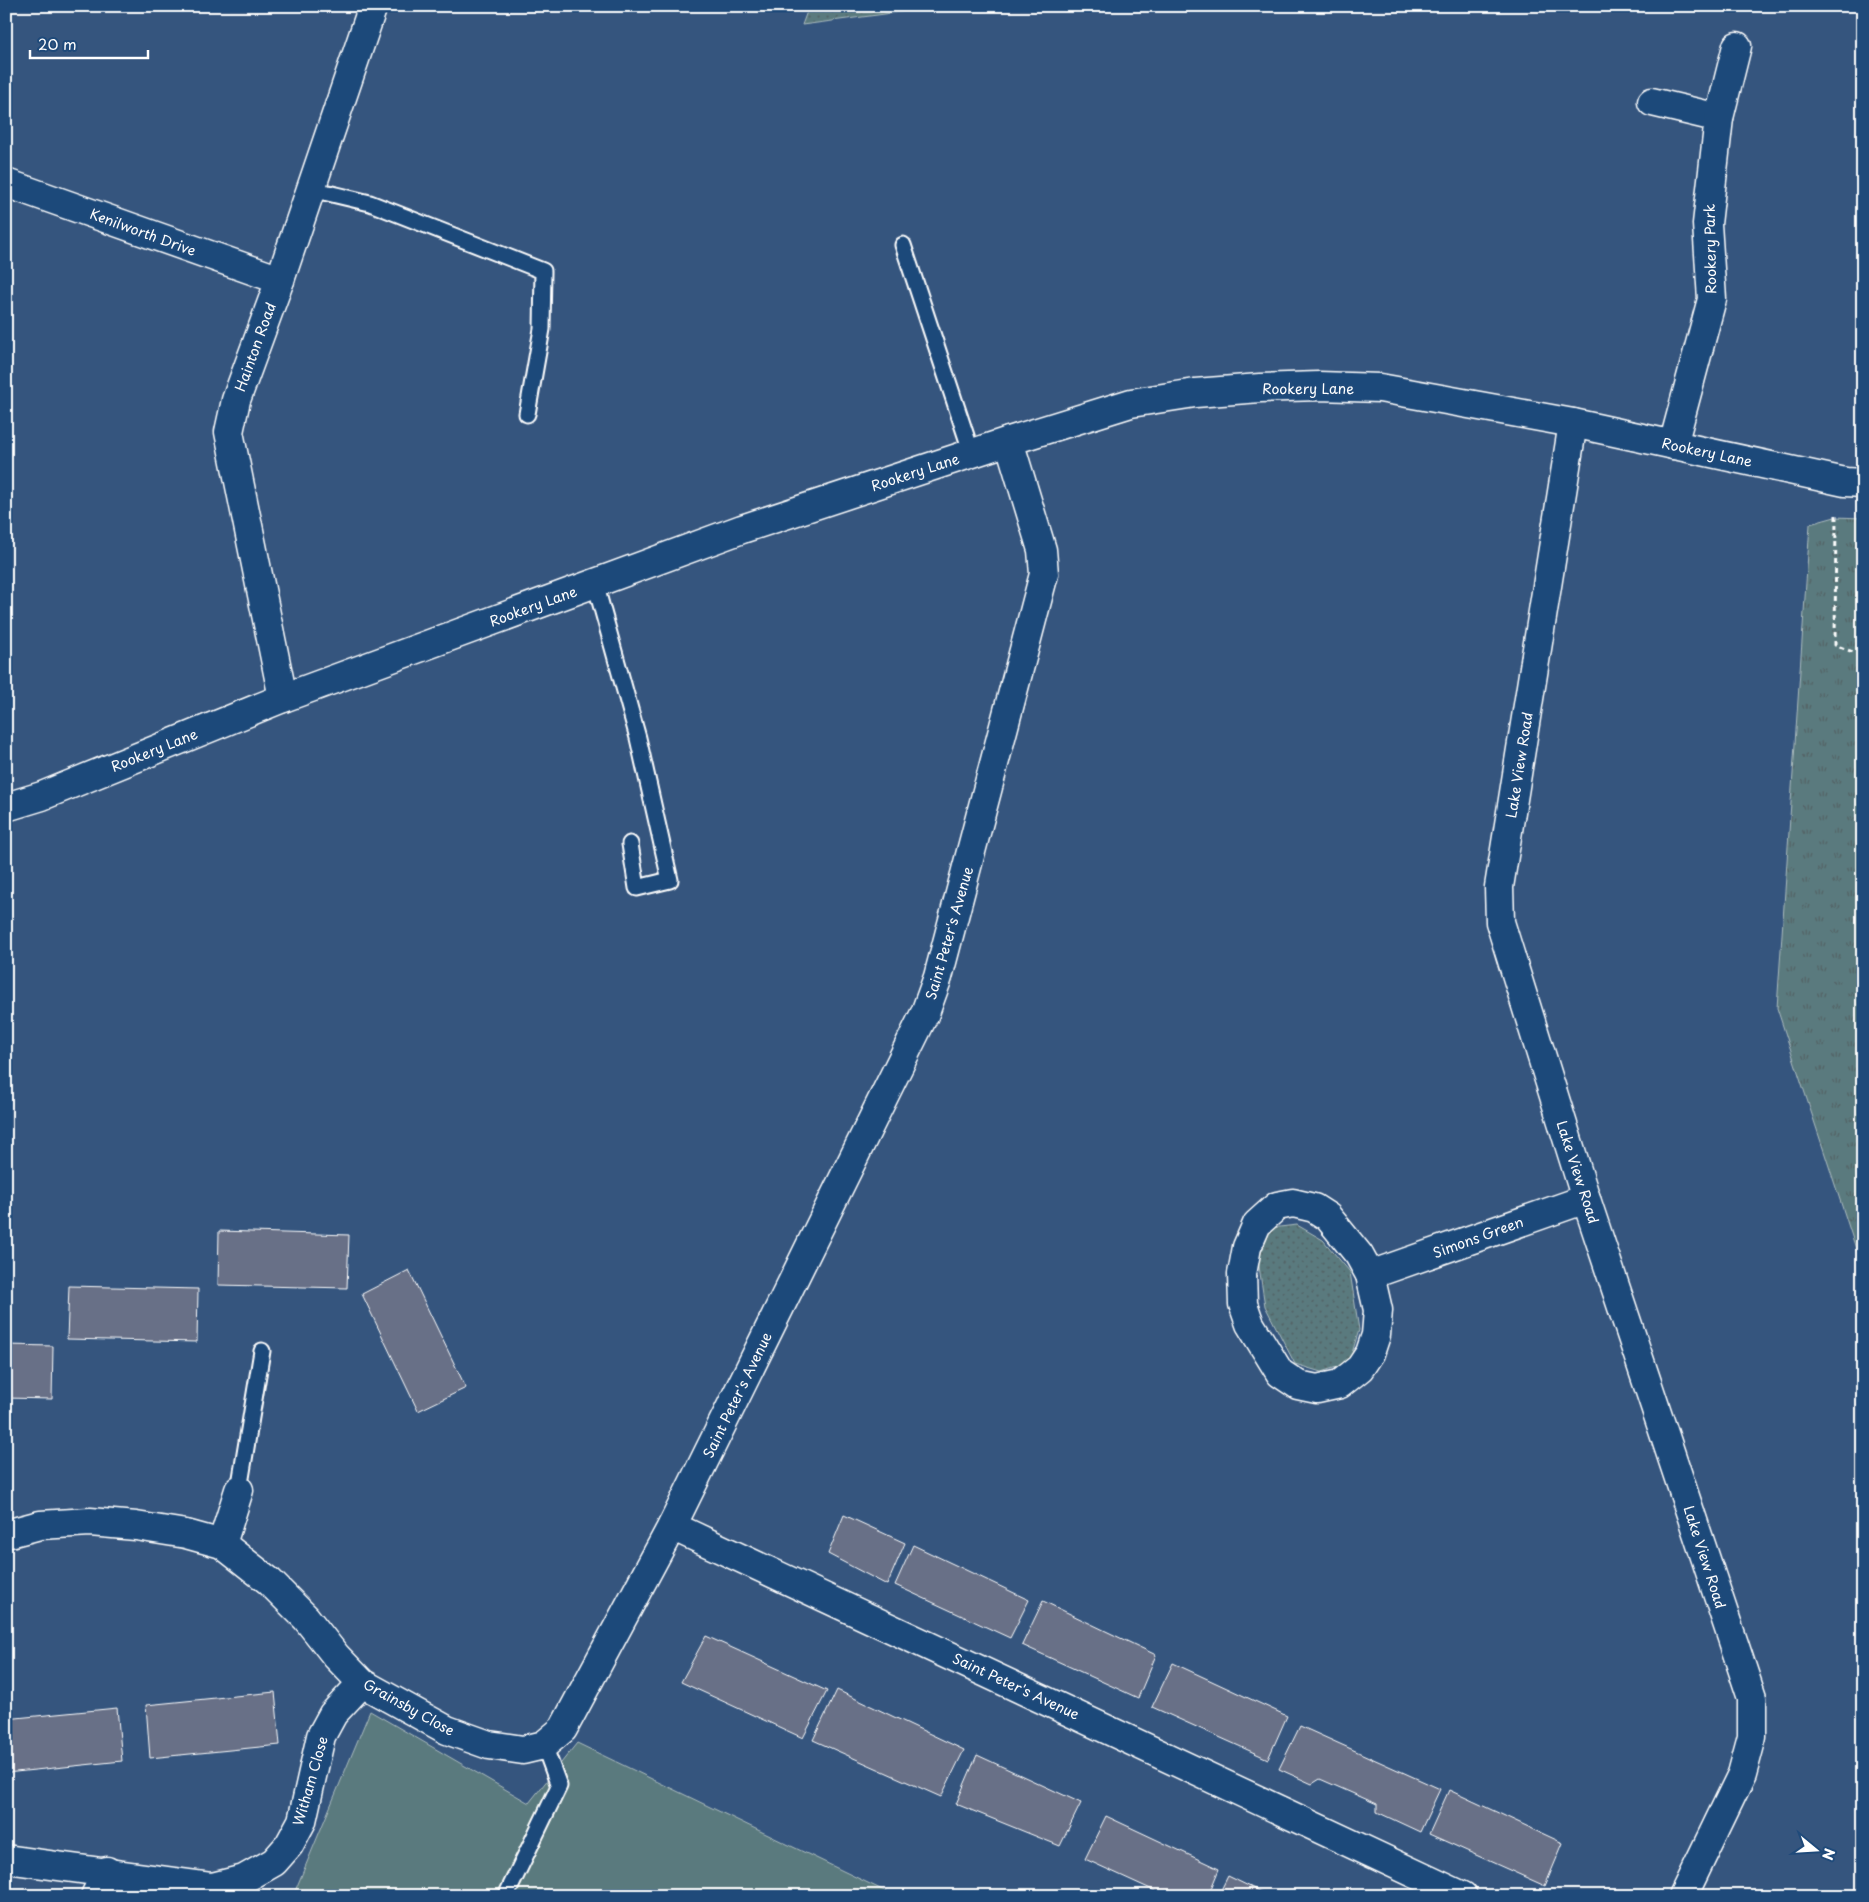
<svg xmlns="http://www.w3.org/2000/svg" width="1869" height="1902" font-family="'Playpen Sans',sans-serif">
<defs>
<pattern id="grass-dots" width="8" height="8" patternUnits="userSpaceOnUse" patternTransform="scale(1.25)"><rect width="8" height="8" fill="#5a7a7e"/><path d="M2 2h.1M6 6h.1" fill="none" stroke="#536365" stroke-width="1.8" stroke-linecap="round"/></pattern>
<pattern id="park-tufts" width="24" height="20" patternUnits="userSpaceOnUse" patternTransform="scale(1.25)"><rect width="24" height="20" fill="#5a7a7e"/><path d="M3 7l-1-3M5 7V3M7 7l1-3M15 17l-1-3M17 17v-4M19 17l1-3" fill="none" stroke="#536365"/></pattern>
</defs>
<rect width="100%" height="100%" fill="#35557e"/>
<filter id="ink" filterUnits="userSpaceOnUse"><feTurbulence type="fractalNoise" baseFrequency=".02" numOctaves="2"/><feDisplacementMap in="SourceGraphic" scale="10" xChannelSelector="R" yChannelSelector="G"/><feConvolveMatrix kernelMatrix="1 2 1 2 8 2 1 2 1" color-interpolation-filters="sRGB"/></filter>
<g filter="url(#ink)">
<g fill="url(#grass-dots)" stroke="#acbcbe">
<path d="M809 6H945L802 25Z"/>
<path d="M1297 1225 1323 1240 1350 1272 1359 1330 1349 1363 1321 1372 1295 1364 1265 1306 1258 1260 1271 1228Z"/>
</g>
<path fill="url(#park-tufts)" stroke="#acbcbe" d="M1835 517 1863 518V1270L1777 1008 1810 524Z"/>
<path fill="#5a7a7e" stroke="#acbcbe" d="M370 1711 529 1803 577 1743 895 1896H293Z"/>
<g fill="#677087" stroke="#fff">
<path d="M219 1231 349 1235 347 1288 218 1285Z"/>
<path d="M409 1270 466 1388 418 1411 362 1294Z"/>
<path d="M69 1286 198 1289 197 1342 67 1339Z"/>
<path d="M6 1345 53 1346 52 1399 6 1398Z"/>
<path d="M844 1515 905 1543 887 1585 828 1554Z"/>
<path d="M913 1545 1029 1600 1010 1638 895 1585Z"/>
<path d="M1043 1601 1156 1655 1138 1698 1022 1645Z"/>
<path d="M706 1636 827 1691 803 1738 681 1682Z"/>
<path d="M1173 1663 1287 1716 1268 1759 1152 1707Z"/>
<path d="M837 1690 964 1750 941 1797 813 1740Z"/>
<path d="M275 1692 280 1745 150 1758 146 1705Z"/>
<path d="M117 1708 122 1761 6 1773V1719Z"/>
<path d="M1300 1726 1440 1789 1420 1832 1377 1812V1804L1320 1779 1312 1784 1279 1769Z"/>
<path d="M977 1755 1081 1803 1060 1846 956 1804Z"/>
<path d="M1449 1790 1563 1843 1545 1886 1429 1834Z"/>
<path d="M1106 1816 1219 1869 1208 1896H1166L1085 1859Z"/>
<path d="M1228 1876 1269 1896H1218Z"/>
</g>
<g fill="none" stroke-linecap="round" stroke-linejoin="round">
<defs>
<g id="service">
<path d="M311 189 370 203 543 271 542 329 527 414"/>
<path d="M903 245 972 454"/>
<path d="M595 583 638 738 670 880 637 888 630 844"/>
<path d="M239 1490 262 1351"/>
<path d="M506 1896 559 1786 544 1745"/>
</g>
<g id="minor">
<path d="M1652 102 1719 118 1707 224 1712 299 1673 445"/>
<path d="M1719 118 1737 46"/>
<path d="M6 183 280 280"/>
<path d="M1573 423 1499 887 1500 922 1586 1199 1752 1698V1737L1742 1774 1683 1896"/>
<path d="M1009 441 1042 550 1044 574 938 977 925 1013 672 1526 1463 1896"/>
<path d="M283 698 229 432 236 400 280 280 373 6"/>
<path d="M1293 1203 1314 1208 1328 1217 1359 1255 1370 1275 1378 1310 1376 1335 1370 1353 1360 1368 1340 1384 1317 1389 1298 1385 1280 1373 1250 1324 1243 1304 1242 1274 1247 1247 1257 1224 1277 1206Z"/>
<path d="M1370 1275 1586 1199"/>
<path d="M6 1534 40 1525 90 1522 136 1526 186 1534 222 1544 269 1581 306 1618 336 1656 362 1683 447 1730 489 1745 523 1750 544 1745 563 1729 672 1526"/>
<path d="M222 1544 239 1490"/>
<path d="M6 1859 212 1887 244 1879 274 1862 289 1845 302 1821 321 1736 333 1714 362 1683"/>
<path d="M95 1896 107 1871"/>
</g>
<path id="tertiary" d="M6 807 42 796 283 698 742 529 1009 441 1131 403 1195 393 1260 388 1319 386 1380 388 1573 423 1845 482 1863 483"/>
</defs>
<use href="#service" stroke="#fff" stroke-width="19"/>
<use href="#minor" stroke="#fff" stroke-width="31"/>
<use href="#tertiary" stroke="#fff" stroke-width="31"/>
<path stroke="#fff" stroke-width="3" stroke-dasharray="5 4" stroke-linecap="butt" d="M1836 515 1835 645 1863 656"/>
<use href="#service" stroke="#1f4a7a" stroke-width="15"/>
<use href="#minor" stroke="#1f4a7a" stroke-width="28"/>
<use href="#tertiary" stroke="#1f4a7a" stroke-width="28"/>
</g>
</g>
<g text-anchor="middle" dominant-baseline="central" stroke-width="5" stroke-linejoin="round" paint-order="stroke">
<g font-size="14" fill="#fff" stroke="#1f4a7a">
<text transform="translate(143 232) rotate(20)">Kenilworth Drive</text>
<text transform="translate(1710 249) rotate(-91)">Rookery Park</text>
<text transform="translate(255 347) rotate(-70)">Hainton Road</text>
<text x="1308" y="388">Rookery Lane</text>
<text transform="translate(1707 452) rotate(12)">Rookery Lane</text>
<text transform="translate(915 472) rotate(-18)">Rookery Lane</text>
<text transform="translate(533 606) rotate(-20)">Rookery Lane</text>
<text transform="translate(154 750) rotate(-22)">Rookery Lane</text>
<text transform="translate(1519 765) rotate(-81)">Lake View Road</text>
<text transform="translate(949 933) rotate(-74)">Saint Peter's Avenue</text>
<text transform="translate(1578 1172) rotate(72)">Lake View Road</text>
<text transform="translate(1478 1237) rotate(-20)">Simons Green</text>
<text transform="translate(737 1395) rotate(-64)">Saint Peter's Avenue</text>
<text transform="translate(1705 1557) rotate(72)">Lake View Road</text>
<text transform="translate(1016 1686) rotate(25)">Saint Peter's Avenue</text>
<text transform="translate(409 1707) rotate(29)">Grainsby Close</text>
<text transform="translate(310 1781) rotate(-74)">Witham Close</text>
</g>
</g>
<rect width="1869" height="1902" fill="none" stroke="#1f4a7a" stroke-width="25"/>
<rect x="12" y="12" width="1844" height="1877" fill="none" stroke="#fff" stroke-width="2" filter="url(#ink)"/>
<g transform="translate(1816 1850) rotate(108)" stroke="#1f4a7a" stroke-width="4" paint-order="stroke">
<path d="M0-4L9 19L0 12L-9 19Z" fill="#ffffff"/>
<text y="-8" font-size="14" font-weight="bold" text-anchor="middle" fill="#ffffff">N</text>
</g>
<path d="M30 50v8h118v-8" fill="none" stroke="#ffffff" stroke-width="2.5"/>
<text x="38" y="50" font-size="15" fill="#ffffff" stroke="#1f4a7a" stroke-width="4" paint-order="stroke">20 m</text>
</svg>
